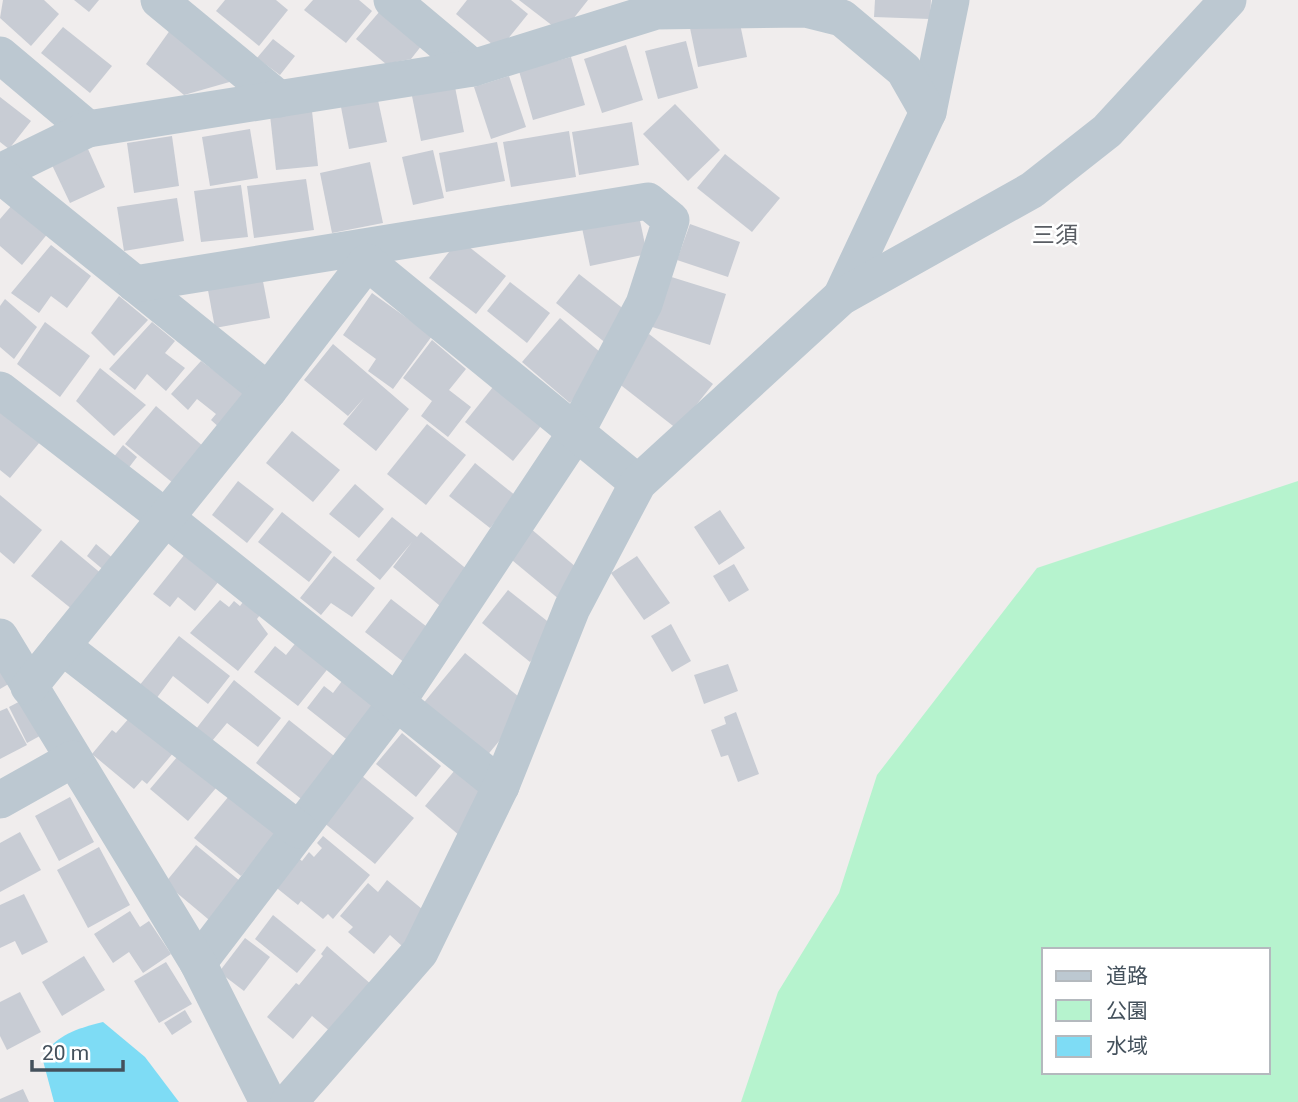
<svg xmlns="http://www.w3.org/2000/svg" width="1298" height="1102" font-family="Roboto,'Noto Sans JP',sans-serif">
<rect width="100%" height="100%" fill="#f0eded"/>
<path fill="#b6f3ce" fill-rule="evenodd" d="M1298 481V1102H741L778 992 839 893 877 775 1037 568ZM1044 950H1268V1072H1044Z"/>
<path fill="#7edcf5" d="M103 1022 145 1057 179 1102H54L42 1057C58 1034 76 1029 103 1022Z"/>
<g fill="#c8ccd4">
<path d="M3 0H44L59 14 31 46 0 18Z"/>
<path d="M74 0H99L89 12Z"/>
<path d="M225 0H276L288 10 259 46 216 11Z"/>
<path d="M313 0H359L372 11 346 43 304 10Z"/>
<path d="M467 0H511L528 14 499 50 456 14Z"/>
<path d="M519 0H588L562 33Z"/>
<path d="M875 0H931L930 19 874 17Z"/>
<path d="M380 11 422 45 411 59 386 64 356 39Z"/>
<path d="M739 19 747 57 698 67 690 28Z"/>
<path d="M173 26 240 79 184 95 146 64Z"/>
<path d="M63 27 112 66 90 93 41 53Z"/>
<path d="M273 39 295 56 280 75 257 58Z"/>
<path d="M686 41 698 88 658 99 645 51Z"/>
<path d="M626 45 643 100 602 113 584 59Z"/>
<path d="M571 57 585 105 533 120 519 71Z"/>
<path d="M509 76 526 127 491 139 474 87Z"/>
<path d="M455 87 464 132 421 141 412 96Z"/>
<path d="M0 97 31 121 9 149 0 142Z"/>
<path d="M378 100 387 142 349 149 341 107Z"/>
<path d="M675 104 720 150 688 181 643 134Z"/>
<path d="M312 111 318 166 276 170 270 115Z"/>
<path d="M632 122 639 165 579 175 572 132Z"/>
<path d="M250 129 258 178 210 186 202 137Z"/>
<path d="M569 131 576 177 511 187 503 142Z"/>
<path d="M172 136 179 186 134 193 127 143Z"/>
<path d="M497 142 505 181 446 192 439 153Z"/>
<path d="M88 149 105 187 70 203 52 165Z"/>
<path d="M433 150 444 198 413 205 402 157Z"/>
<path d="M725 154 780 198 752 232 697 188Z"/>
<path d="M370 162 383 223 332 233 320 173Z"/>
<path d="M306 179 314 230 254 238 247 186Z"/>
<path d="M241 185 248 237 201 242 194 191Z"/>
<path d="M177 198 184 241 124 251 117 207Z"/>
<path d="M13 204 49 232 22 265 0 246V219Z"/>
<path d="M638 211 647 254 590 266 581 223Z"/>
<path d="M690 224 740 242 728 277 677 260Z"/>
<path d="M459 239 506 276 476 314 429 278Z"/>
<path d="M51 245 91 276 67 308 51 296 39 313 11 293Z"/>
<path d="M579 274 630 314 607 344 556 303Z"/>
<path d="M665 275 726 294 710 345 649 326Z"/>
<path d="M262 276 270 318 215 328 207 285Z"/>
<path d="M510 282 550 313 527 343 487 311Z"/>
<path d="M372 293 432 336 393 389 368 371 376 359 343 335Z"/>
<path d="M119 296 148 320 114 356 91 333Z"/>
<path d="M5 299 37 327 14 359 0 347V306Z"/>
<path d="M560 318 607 358 570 403 522 362Z"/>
<path d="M45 322 90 356 60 397 17 364Z"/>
<path d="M152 322 175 341 165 353 185 368 166 391 147 374 135 390 109 369Z"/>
<path d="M649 334 713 384 677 429 613 379Z"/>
<path d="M432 340 466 369 449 390 471 407 448 437 421 416 432 401 403 378Z"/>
<path d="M333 344 409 409 376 451 343 424 364 398 348 416 304 380Z"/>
<path d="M201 361 247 395 221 429 211 420 216 414 197 399 188 410 171 394Z"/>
<path d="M100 368 146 405 114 436 76 401Z"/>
<path d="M493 387 541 426 513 461 465 422Z"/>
<path d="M156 406 204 447 173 483 125 444Z"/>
<path d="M0 408 40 442 10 478 0 470Z"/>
<path d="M427 424 466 455 426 505 387 474Z"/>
<path d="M292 431 340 470 313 502 266 463Z"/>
<path d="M123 445 137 457 127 470 113 458Z"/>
<path d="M475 463 516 496 490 528 449 496Z"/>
<path d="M238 481 274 509 247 543 212 515Z"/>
<path d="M355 484 384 509 359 538 329 514Z"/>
<path d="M0 495 42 530 14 564 0 552Z"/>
<path d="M720 510 745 548 719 565 694 527Z"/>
<path d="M282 512 332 552 309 582 258 542Z"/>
<path d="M392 517 417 537 421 532 474 575 445 610 393 567 412 542 380 580 356 560Z"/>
<path d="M530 528 583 573 560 600 506 555Z"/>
<path d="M61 540 103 575 73 610 31 576Z"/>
<path d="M96 544 115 560 106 572 87 556Z"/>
<path d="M185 554 219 581 195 611 178 597 170 607 153 594Z"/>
<path d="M334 556 375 588 352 617 331 603 321 615 300 598Z"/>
<path d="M637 556 670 603 644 620 611 573Z"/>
<path d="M734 564 749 590 729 602 713 576Z"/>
<path d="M508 590 556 628 530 662 482 623Z"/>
<path d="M391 599 431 630 405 663 365 632Z"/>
<path d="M220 600 229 607 234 601 240 606 243 602 260 615 257 619 268 634 238 671 190 633Z"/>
<path d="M671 624 691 661 672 672 651 636Z"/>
<path d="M179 636 230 676 208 704 173 676 156 699 139 686Z"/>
<path d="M298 640 330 666 298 706 254 672 275 646 286 655Z"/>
<path d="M465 653 529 705 485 758 421 706Z"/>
<path d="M0 662 12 682 0 689Z"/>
<path d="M728 664 738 691 704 704 694 675Z"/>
<path d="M345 677 377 707 350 742 307 708 324 686 333 693Z"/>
<path d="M234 680 281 718 258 747 227 723 212 741 196 729Z"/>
<path d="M28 697 47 732 27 743 9 707Z"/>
<path d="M7 708 27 745 0 759V711Z"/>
<path d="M736 712 759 774 738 782 728 755 721 757 711 730 726 724 724 717Z"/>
<path d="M131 716 174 752 147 784 142 780 134 789 92 754 112 730 116 733Z"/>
<path d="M289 720 343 763 310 806 256 763Z"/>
<path d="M402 733 441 766 416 797 376 764Z"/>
<path d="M178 756 216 788 188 821 150 789Z"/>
<path d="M460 764 478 778 484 807 460 836 425 806Z"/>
<path d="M362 776 414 818 375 864 323 822Z"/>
<path d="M234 790 281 828 241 876 194 838Z"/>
<path d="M70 797 94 842 59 861 35 816Z"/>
<path d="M20 832 41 870 0 892V843Z"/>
<path d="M323 836 370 875 333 919 328 914 323 919 301 901 298 905 273 885 297 857 302 861 309 852 314 857 322 848 317 843Z"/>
<path d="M196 845 246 886 214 924 165 883Z"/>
<path d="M99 847 130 905 88 928 57 870Z"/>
<path d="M387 880 428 914 402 946 390 935 374 954 348 932 353 927 340 916 368 883 378 892Z"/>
<path d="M24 894 48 942 22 955 15 941 0 948V905Z"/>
<path d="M130 911 140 927 149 921 171 954 143 973 129 952 113 963 94 934Z"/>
<path d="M273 915 316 950 297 973 255 939Z"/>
<path d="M245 938 270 957 244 991 219 972Z"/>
<path d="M327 946 372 985 332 1033 312 1016 293 1039 267 1017 296 983 299 985 323 956 321 954Z"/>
<path d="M84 956 105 990 62 1016 42 982Z"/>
<path d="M166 962 192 1004 159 1023 134 981Z"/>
<path d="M20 992 41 1032 7 1050 0 1036V1002Z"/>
<path d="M185 1010 192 1022 172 1035 164 1023Z"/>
<path d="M23 1089 29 1102H0V1099Z"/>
</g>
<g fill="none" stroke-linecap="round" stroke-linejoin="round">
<g stroke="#bcc8d1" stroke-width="37">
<path d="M159 0 279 99"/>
<path d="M392 0 473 68"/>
<path d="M0 55 88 129"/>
<path d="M928 112 951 0"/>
<path d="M0 172 88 129 473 68 656 11 806 9 842 18 904 70 928 112 841 297"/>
<path d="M0 175 268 391"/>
<path d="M135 284 648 201 671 220 644 304 575 434 397 702 198 963"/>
<path d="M0 390 166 518 501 786"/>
<path d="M0 637 198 963 268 1102"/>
<path d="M62 646 299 830"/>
<path d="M29 687 268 391 367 262 638 483"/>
<path d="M0 800 73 759"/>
<path d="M289 1102 420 952 501 786 572 608 638 483 841 297 1032 190 1107 131 1228 0"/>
</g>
</g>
<g text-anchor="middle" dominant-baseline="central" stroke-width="5" stroke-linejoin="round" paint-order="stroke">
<g font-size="23" fill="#595d63" stroke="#fff">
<text x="1055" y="235">三須</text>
</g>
</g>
<rect x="1042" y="948" width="228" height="126" fill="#ffffff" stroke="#b4b9be" stroke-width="2"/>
<rect x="1056" y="971" width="35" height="10" fill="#bcc8d1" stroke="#b4b9be" stroke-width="2"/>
<text x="1106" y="983" font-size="21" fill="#44515c">道路</text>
<rect x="1056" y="1000" width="35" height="21" fill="#b6f3ce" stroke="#b4b9be" stroke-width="2"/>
<text x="1106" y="1018" font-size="21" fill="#44515c">公園</text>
<rect x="1056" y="1036" width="35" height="21" fill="#7edcf5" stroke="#b4b9be" stroke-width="2"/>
<text x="1106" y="1053" font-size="21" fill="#44515c">水域</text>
<path d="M32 1060v10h91v-10" fill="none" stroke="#44515c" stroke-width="3.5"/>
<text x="42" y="1060" font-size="21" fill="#44515c" stroke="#ffffff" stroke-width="5" paint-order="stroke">20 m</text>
</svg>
